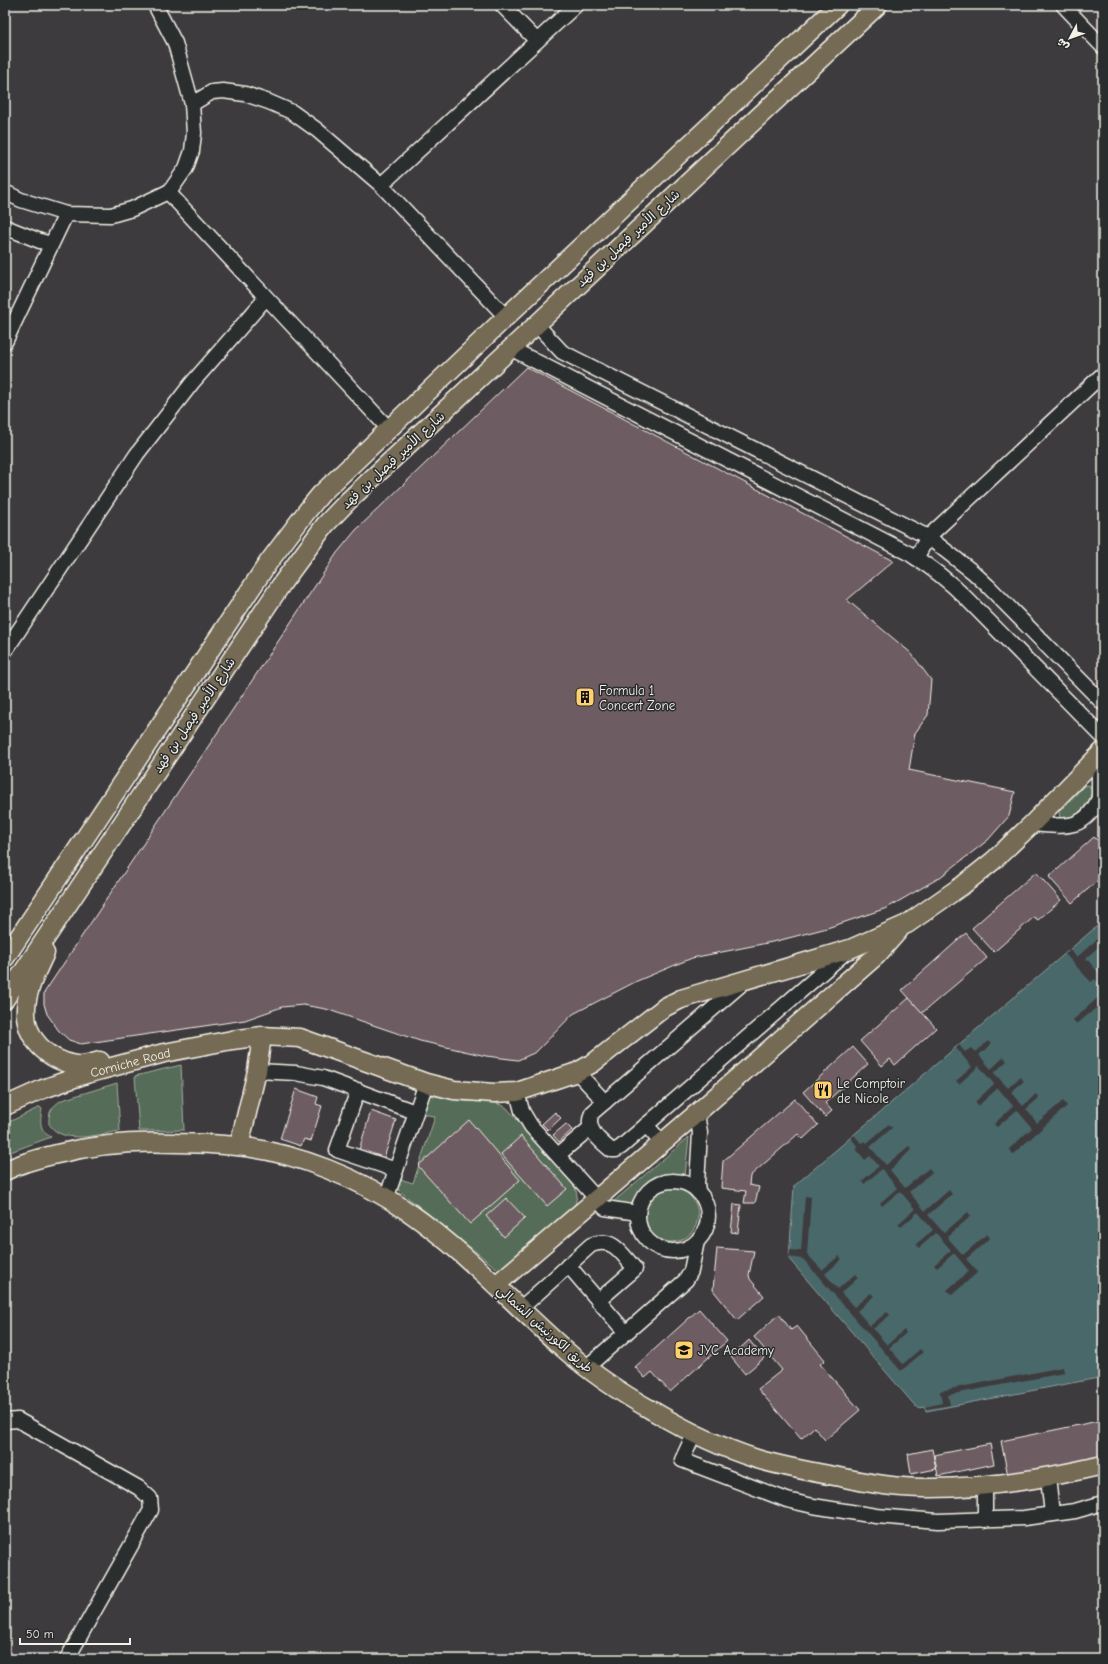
<svg xmlns="http://www.w3.org/2000/svg" width="1108" height="1664" font-family="'Comic Neue','Playpen Sans Arabic',sans-serif">
<rect width="100%" height="100%" fill="#3e3b3e"/>
<filter id="ink" filterUnits="userSpaceOnUse"><feTurbulence type="fractalNoise" baseFrequency=".025" numOctaves="2"/><feDisplacementMap in="SourceGraphic" scale="8" xChannelSelector="R" yChannelSelector="G"/><feConvolveMatrix kernelMatrix="1 2 1 2 8 2 1 2 1" color-interpolation-filters="sRGB"/></filter>
<g filter="url(#ink)">
<g fill="#556c58" stroke="#a4aea0">
<path d="M1089 785 1092 790C1091 800 1082 812 1072 817 1070 819 1065 819 1063 820L1060 818 1059 812 1084 786Z"/>
<path d="M181 1065 184 1130 139 1131 135 1076Z"/>
<path d="M117 1083 120 1131C98 1134 63 1146 49 1124 48 1112 52 1106 62 1100Z"/>
<path d="M430 1095C442 1097 453 1100 465 1101 480 1102 494 1100 507 1108L575 1187 577 1195 574 1211 502 1269 495 1267 397 1189 400 1179 413 1183 435 1117 422 1113 427 1096Z"/>
<path d="M40 1107 42 1109C40 1121 39 1131 51 1137L5 1154V1124Z"/>
<path d="M689 1137 685 1176C660 1171 641 1181 632 1204L613 1202Z"/>
<circle cx="671" cy="1215" r="27"/>
</g>
<path fill="#48676a" stroke="#8d9e9c" d="M1103 921V1377L926 1411 925 1407 917 1408 789 1259 794 1186Z"/>
<g fill="#3e3b3e">
<path d="M1103 934V943L1086 958 1103 978V988L1095 979 1091 982 1065 954 1070 950 1077 957Z"/>
<path d="M1103 993V1002L1077 1024 1073 1020Z"/>
<path d="M988 1041 991 1044 979 1055 991 1069 1004 1057 1007 1061 994 1073 1008 1088 1020 1077 1024 1081 1011 1092 1023 1106 1036 1094 1039 1098 1026 1109 1037 1123 1063 1101 1067 1106 1013 1154 1009 1149 1032 1128 1017 1110 997 1127 994 1124 1013 1106 998 1088 978 1106 975 1102 994 1084 979 1066 959 1084 956 1081 972 1067 956 1048 959 1045 965 1052 971 1048 975 1052Z"/>
<path d="M889 1124 892 1128 870 1147 886 1165 909 1146 912 1149 890 1170 905 1188 929 1168 932 1172 909 1192 925 1211 949 1190 952 1194 928 1215 944 1233 968 1212 971 1216 947 1237 963 1255 987 1234 990 1238 966 1259 978 1272 952 1295 947 1290 969 1271 954 1253 937 1268 934 1265 951 1250 936 1233 919 1248 916 1244 933 1230 918 1212 901 1227 898 1224 915 1209 900 1191 882 1206 880 1203 897 1188 882 1169 864 1184 862 1181 879 1166 870 1156 865 1160 856 1149 858 1147 851 1138 854 1135 861 1143 865 1141 867 1143Z"/>
<path d="M805 1196 811 1197 807 1254 822 1270 839 1256 842 1259 825 1274 838 1289 855 1274 858 1278 841 1293 854 1307 871 1293 874 1296 857 1311 870 1326 887 1312 890 1315 873 1329 887 1345 904 1330 906 1333 889 1348 903 1364 920 1349 923 1352 901 1371 803 1259 789 1257 790 1250 801 1251Z"/>
<path d="M1063 1367 1064 1373 948 1395 950 1405 926 1409 925 1407 942 1403 940 1391Z"/>
</g>
<g fill="#6e5c63" stroke="#f4f1e8">
<path d="M526 367 893 561 847 600 911 653 931 680 928 715 915 733 909 770 1015 792 1009 816 988 840 939 878 887 908 827 928 777 941 692 958 637 981 573 1014 536 1052 518 1060 486 1056 420 1041 326 1009 303 1005 282 1007 245 1020 81 1044 69 1040 59 1031 47 1014 44 1004V993L337 553 356 530Z"/>
<path d="M1094 837 1103 846V876L1072 903 1049 877Z"/>
<path d="M1036 872 1061 900 1038 920 1034 917 994 952 972 928Z"/>
<path d="M966 933 987 958 922 1013 902 990Z"/>
<path d="M909 998 936 1028 895 1065 890 1059 882 1066 860 1041Z"/>
<path d="M853 1047 868 1064 825 1103 832 1111 825 1117 803 1092Z"/>
<path d="M296 1089 318 1097 316 1104 322 1106 311 1141 304 1139 301 1146 280 1139Z"/>
<path d="M795 1099 818 1125 803 1139 798 1134 750 1176 749 1185 759 1187 755 1203H744L746 1191 721 1188 723 1161Z"/>
<path d="M371 1111 396 1120 383 1161 358 1153Z"/>
<path d="M555 1112 561 1118 548 1130 542 1124Z"/>
<path d="M469 1120 520 1180 470 1224 418 1166Z"/>
<path d="M566 1124 572 1130 559 1142 553 1135Z"/>
<path d="M521 1136 567 1189 547 1206 501 1154Z"/>
<path d="M506 1198 525 1218 504 1237 486 1216Z"/>
<path d="M734 1204 741 1205 738 1233 731 1232Z"/>
<path d="M717 1248 754 1251 749 1275 750 1279 764 1296 737 1320 713 1290Z"/>
<path d="M699 1309 727 1341 670 1392 652 1372 645 1378 635 1367Z"/>
<path d="M779 1314 791 1330 797 1326 825 1360 820 1364 860 1410 825 1440 814 1427 801 1439 758 1389 782 1370 754 1337Z"/>
<path d="M749 1340 764 1358 745 1374 731 1357Z"/>
<path d="M1103 1420V1457L1008 1476 1001 1441Z"/>
<path d="M990 1444 994 1464 938 1476 934 1455Z"/>
<path d="M932 1449 936 1469 911 1474 908 1454Z"/>
</g>
<g fill="none" stroke-linecap="round" stroke-linejoin="round">
<defs>
<g id="minor">
<path d="M502 5 537 41"/>
<path d="M1063 5 1103 47"/>
<path d="M192 104 212 92 223 91 245 94 269 102 292 112 317 130 381 185 506 317"/>
<path d="M381 185 576 5"/>
<path d="M5 192 21 200 66 214 111 215 132 209 170 191 186 168 192 151 194 133 192 104 175 43 155 5"/>
<path d="M168 192 389 429"/>
<path d="M5 227 40 241 51 244"/>
<path d="M536 324 562 352 928 537 973 572 988 586 1103 703"/>
<path d="M5 342 66 214"/>
<path d="M512 349 910 554C931 567 949 581 966 598L1103 737"/>
<path d="M916 558 928 537 1103 374"/>
<path d="M5 651 137 454 192 383 266 298"/>
<path d="M1032 824C1062 826 1085 832 1099 798V756"/>
<path d="M745 981 592 1113C584 1128 600 1141 611 1150H616L621 1147 848 950"/>
<path d="M257 1071 296 1073 323 1078 415 1112"/>
<path d="M577 1072 605 1102"/>
<path d="M358 1090 337 1150 396 1170"/>
<path d="M517 1092 522 1111 531 1126 605 1208 638 1213"/>
<path d="M697 1113 700 1133 697 1183 698 1192"/>
<path d="M646 1125 662 1143"/>
<path d="M558 1155 590 1128"/>
<circle cx="673" cy="1216" r="35"/>
<path d="M386 1199 426 1083"/>
<path d="M568 1265 626 1333"/>
<path d="M520 1309 591 1245C613 1236 622 1254 635 1269L598 1301"/>
<path d="M587 1367 686 1280 691 1271 697 1241"/>
<path d="M5 1421 18 1420 139 1488 150 1498 151 1510 67 1659"/>
<path d="M695 1432 682 1460 787 1500 813 1506 876 1516 938 1521 1024 1518 1075 1511 1103 1503"/>
<path d="M1048 1477 1052 1514"/>
<path d="M985 1486V1520"/>
</g>
<g id="major">
<path d="M45 953C37 970 27 989 26 1008 24 1038 47 1060 76 1065 83 1066 92 1063 100 1061"/>
<path d="M5 958 268 563 307 511 321 494 506 317 838 5"/>
<path d="M5 999 283 582 325 525 349 500 878 5"/>
<path id="s1" d="M5 1106 43 1089 86 1074 164 1053 232 1040 262 1036 300 1038 426 1083 454 1090 494 1093 517 1092 577 1072 593 1063 665 1007 681 999 850 949 907 924 963 885 993 861 1032 824 1103 751"/>
<path d="M239 1146 257 1071 262 1036"/>
<path d="M5 1171C21 1163 39 1158 57 1154 96 1144 136 1141 176 1143 196 1143 217 1144 237 1146 295 1152 362 1179 410 1213 466 1252 513 1304 564 1349 591 1373 621 1393 653 1411 685 1430 722 1448 757 1459 784 1467 812 1472 840 1477 867 1483 896 1488 924 1488 985 1489 1044 1479 1103 1465"/>
<path d="M496 1285 697 1113 877 955 899 930"/>
</g>
</defs>
<use href="#minor" stroke="#f4f1e8" stroke-width="17"/>
<use href="#major" stroke="#f4f1e8" stroke-width="21"/>
<use href="#minor" stroke="#2a2d2e" stroke-width="14"/>
<use href="#major" stroke="#746b52" stroke-width="18"/>
</g>
</g>
<defs>
<symbol id="building-square" viewBox="-11 -11 22 22"><rect x="-9" y="-9" width="18" height="18" rx="4" fill="#ffd166" stroke="#2a2d2e"/><path d="M-4-6H4V6H1V3H-1V6H-4ZM-2.5-4.3h1.7v1.8h-1.7ZM.8-4.3h1.7v1.8H.8ZM-2.5-1h1.7V.8h-1.7ZM.8-1h1.7V.8H.8Z" fill="#111"/></symbol>
<symbol id="restaurant-square" viewBox="-11 -11 22 22"><rect x="-9" y="-9" width="18" height="18" rx="4" fill="#ffd166" stroke="#2a2d2e"/><path d="M-5-6h1v4h1v-4h1v4h1v-4h1v5L-1.5 .5V6h-2V.5L-5-1ZM5-6V6H3V1.5H1.5Q1.5-4 5-6Z" fill="#111"/></symbol>
<symbol id="school-square" viewBox="-11 -11 22 22"><rect x="-9" y="-9" width="18" height="18" rx="4" fill="#ffd166" stroke="#2a2d2e"/><path d="M0-5L7-2L0 1L-7-2ZM-4 1L0 2.5L4 1V4Q0 6-4 4Z" fill="#111"/></symbol>
</defs>
<g fill-rule="evenodd">
<use href="#building-square" x="574" y="686" width="22" height="22"/>
<use href="#restaurant-square" x="812" y="1079" width="22" height="22"/>
<use href="#school-square" x="673" y="1339" width="22" height="22"/>
</g>
<g text-anchor="middle" dominant-baseline="central" stroke-width="3" stroke-linejoin="round" paint-order="stroke">
<g font-size="13" fill="#f4f1e8" stroke="#2a2d2e">
<text transform="translate(628 238) rotate(-43)">شارع الأمير فيصل بن فهد</text>
<text transform="translate(393 460) rotate(-43)">شارع الأمير فيصل بن فهد</text>
<text transform="translate(194 715) rotate(-56)">شارع الأمير فيصل بن فهد</text>
<text stroke="none"><textPath href="#s1" startOffset="133">Corniche Road</textPath></text>
<text transform="translate(545 1329) rotate(42)">طريق الكورنيش الشمالي</text>
</g>
<g font-size="13" fill="#f4f1e8" stroke="#2a2d2e" text-anchor="start">
<text x="599" y="690">Formula 1<tspan x="599" dy="15">Concert Zone</tspan></text>
<text x="837" y="1083">Le Comptoir<tspan x="837" dy="15">de Nicole</tspan></text>
<text x="698" y="1350">JYC Academy</text>
</g>
</g>
<rect width="1108" height="1664" fill="none" stroke="#2a2d2e" stroke-width="20"/>
<rect x="10" y="10" width="1088" height="1644" fill="none" stroke="#f4f1e8" stroke-width="1.5" filter="url(#ink)"/>
<g transform="translate(1070 38) rotate(229)" stroke="#2a2d2e" stroke-width="3" paint-order="stroke">
<path d="M0-3L7 15L0 10L-7 15Z" fill="#f4f1e8"/>
<text y="-6" font-size="11" font-weight="bold" text-anchor="middle" fill="#f4f1e8">ش</text>
</g>
<path d="M20 1638v6h110v-6" fill="none" stroke="#f4f1e8" stroke-width="2"/>
<text x="26" y="1638" font-size="12" fill="#f4f1e8" stroke="#2a2d2e" stroke-width="3" paint-order="stroke">50 m</text>
</svg>
